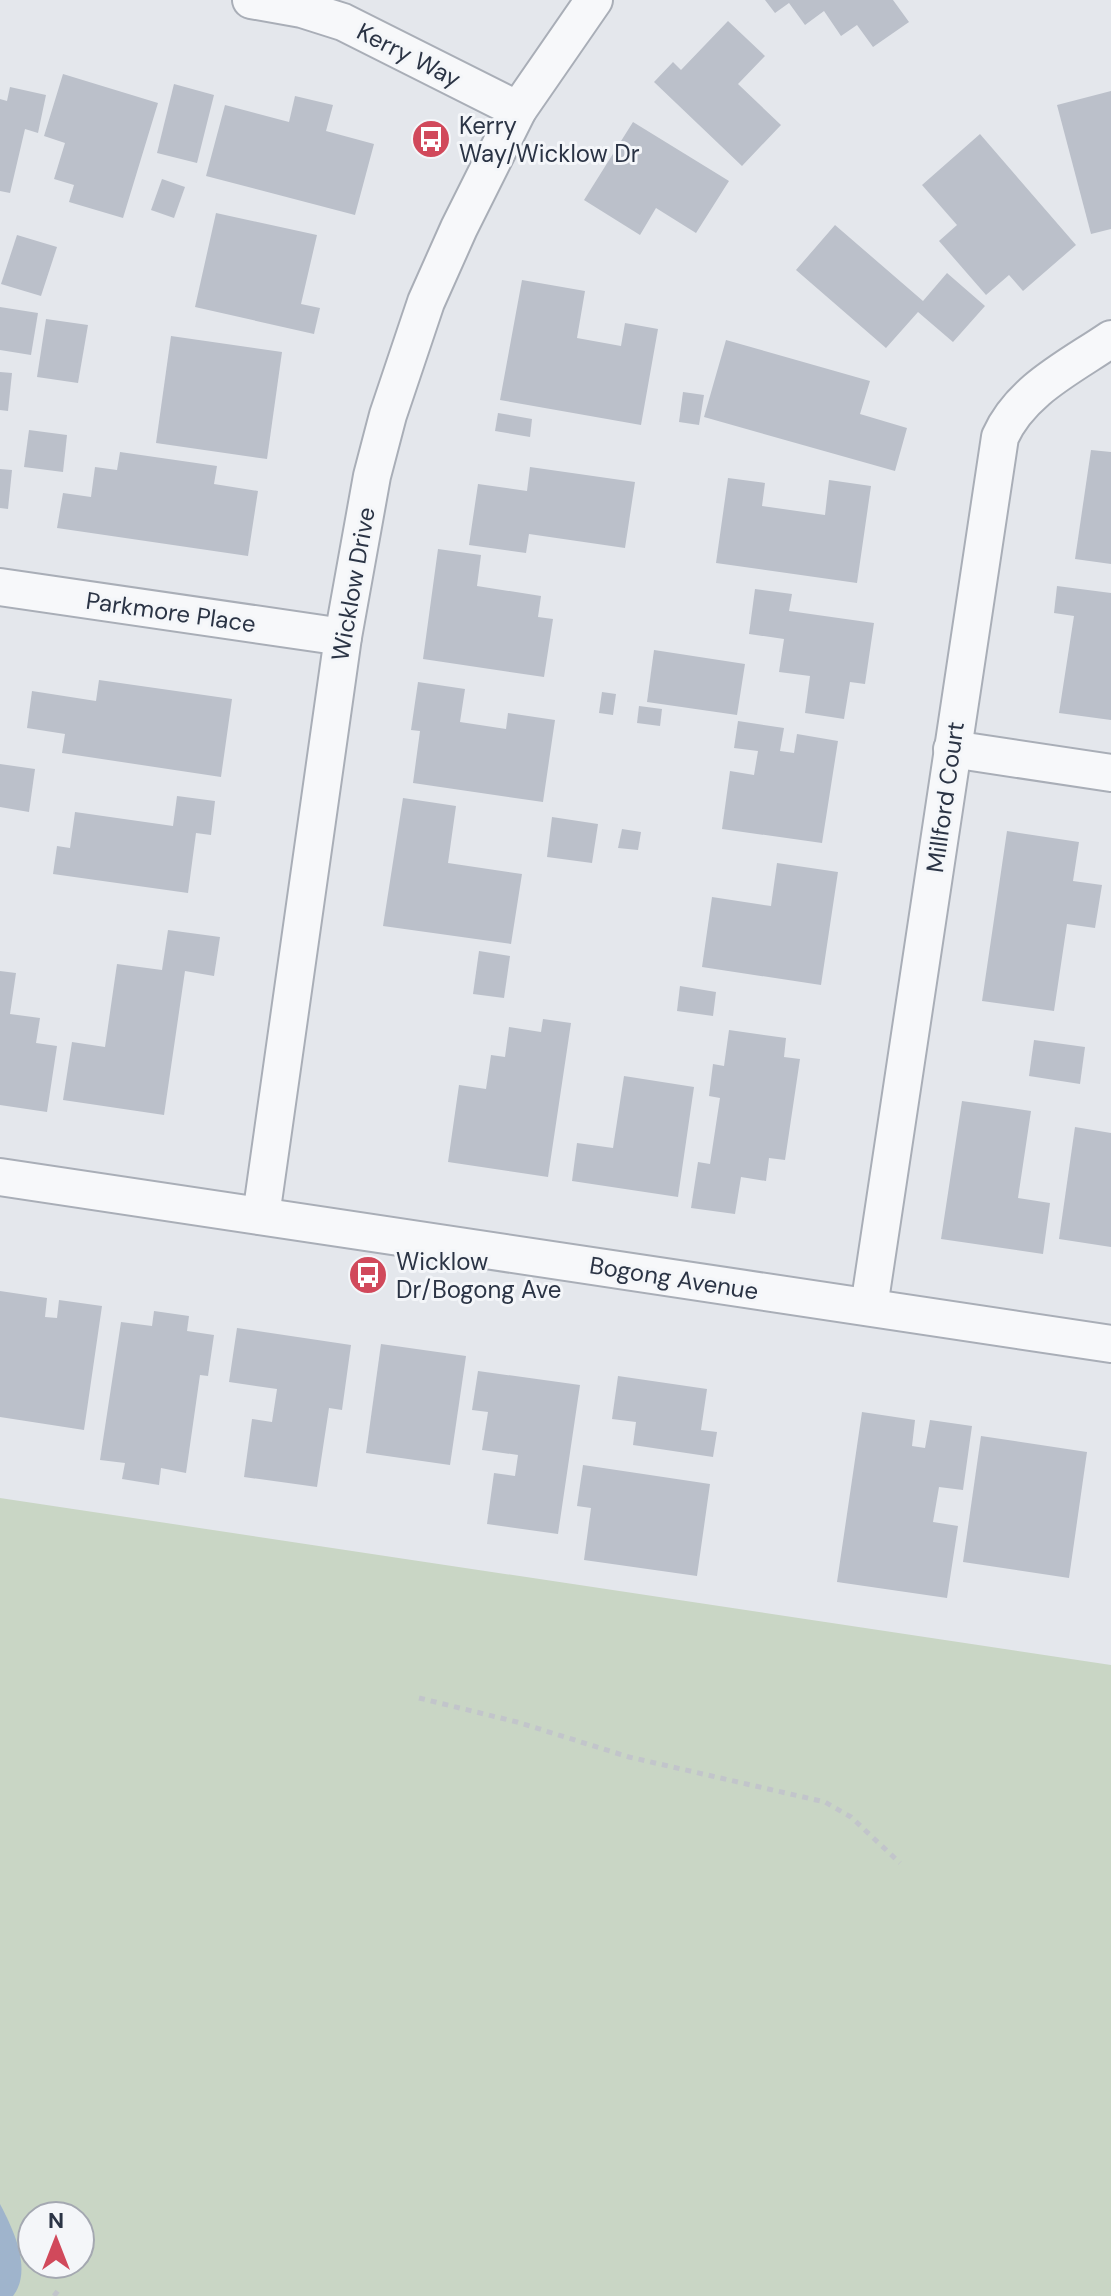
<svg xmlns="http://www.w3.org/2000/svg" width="1111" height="2296" font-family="'DM Sans',sans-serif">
<rect width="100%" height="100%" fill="#e4e7ec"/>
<path fill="#c9d6c5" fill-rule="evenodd" d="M0 1498 1111 1665V2296H0ZM32 2216H80V2264H32Z"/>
<path fill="#9fb4cc" d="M0 2204C13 2229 33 2270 13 2296H0Z"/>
<g fill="#bbc0ca">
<path d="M765 0H893L909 22 873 47 857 25 841 36 824 11 805 25 789 3 775 13Z"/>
<path d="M728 21 765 56 738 84 781 125 742 166 654 82 673 62 681 70Z"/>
<path d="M63 74 158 103 123 218 69 202 74 185 54 179 65 143 44 136Z"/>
<path d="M174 84 214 95 197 163 157 153Z"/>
<path d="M10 87 46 95 38 133 25 129 10 193 0 191V99L7 101Z"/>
<path d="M1111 91V229L1091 234 1057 105Z"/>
<path d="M295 96 333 105 326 131 374 144 355 215 206 176 225 105 289 122Z"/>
<path d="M633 122 729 181 696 233 656 208 640 235 584 200Z"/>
<path d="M980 134 1076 245 1023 291 1009 275 986 295 939 241 957 225 922 185Z"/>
<path d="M162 179 185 187 174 218 151 210Z"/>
<path d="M216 213 317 235 301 304 320 308 314 334 195 307Z"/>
<path d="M835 225 923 301 947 273 985 306 953 342 918 312 886 348 796 270Z"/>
<path d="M17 235 57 247 41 296 1 284Z"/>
<path d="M522 280 585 291 577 338 621 346 625 323 658 329 641 425 500 400Z"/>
<path d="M0 307 38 313 31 355 0 350Z"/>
<path d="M46 319 88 325 78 383 37 377Z"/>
<path d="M171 336 282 352 267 459 156 443Z"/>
<path d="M726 340 870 381 860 414 907 428 895 471 704 417Z"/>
<path d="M0 372 12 373 8 411 0 410Z"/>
<path d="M683 392 704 395 699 425 679 422Z"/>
<path d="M498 413 532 419 530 437 495 431Z"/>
<path d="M29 430 67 435 63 472 24 467Z"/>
<path d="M1091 450 1111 452V564L1075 559Z"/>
<path d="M120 452 217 466 214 484 258 491 248 556 57 528 63 493 91 497 95 467 117 470Z"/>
<path d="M530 467 635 482 625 548 529 534 526 553 469 545 478 484 527 491Z"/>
<path d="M0 469 12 470 8 509 0 508Z"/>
<path d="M728 478 765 483 762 506 825 515 829 480 871 486 857 583 716 563Z"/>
<path d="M438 549 481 555 477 586 541 596 538 617 553 619 544 677 423 659Z"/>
<path d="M1057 586 1111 593V720L1059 713 1074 616 1054 613Z"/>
<path d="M755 589 792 594 789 611 874 623 865 684 850 682 844 719 805 713 810 676 779 672 784 639 749 634Z"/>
<path d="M654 650 745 664 737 715 647 702Z"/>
<path d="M99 680 232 699 221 777 62 753 65 734 27 728 32 691 96 701Z"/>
<path d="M418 682 465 689 460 722 506 729 508 713 555 720 543 802 413 783 420 731 411 730Z"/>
<path d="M602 692 616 694 613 715 599 713Z"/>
<path d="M639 706 662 709 660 726 637 723Z"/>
<path d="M738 721 784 728 780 751 794 753 797 734 838 741 822 843 722 829 730 771 754 775 758 751 734 748Z"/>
<path d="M0 764 35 769 29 812 0 807Z"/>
<path d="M177 796 215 801 211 835 196 833 188 893 53 874 57 846 70 848 75 812 173 826Z"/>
<path d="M403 798 456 806 448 863 522 874 511 944 383 926Z"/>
<path d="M552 817 598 824 592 863 547 857Z"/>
<path d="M622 829 641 832 638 850 618 848Z"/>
<path d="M1007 831 1079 842 1073 881 1102 885 1095 928 1067 924 1054 1011 982 1001Z"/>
<path d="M777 863 838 872 821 985 702 967 712 897 771 906Z"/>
<path d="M168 930 220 937 214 976 185 971 164 1115 63 1100 72 1042 105 1047 117 964 162 970Z"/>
<path d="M479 951 510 956 504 998 473 994Z"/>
<path d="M0 971 16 973 10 1014 40 1018 36 1043 57 1046 47 1112 0 1105Z"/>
<path d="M680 986 716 992 713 1016 677 1011Z"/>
<path d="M543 1019 571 1023 548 1177 448 1162 459 1085 486 1089 491 1055 505 1057 509 1027 541 1032Z"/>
<path d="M729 1030 786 1038 784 1057 800 1059 785 1160 769 1158 766 1181 741 1177 735 1214 691 1208 698 1162 710 1164 720 1098 709 1096 713 1064 724 1066Z"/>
<path d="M1034 1040 1085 1047 1080 1084 1029 1076Z"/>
<path d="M624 1076 694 1087 678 1197 572 1181 577 1143 613 1148Z"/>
<path d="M962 1101 1031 1111 1018 1198 1050 1203 1043 1254 941 1239Z"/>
<path d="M1075 1127 1111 1133V1247L1059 1239Z"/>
<path d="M0 1291 47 1298 45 1317 57 1318 59 1300 102 1306 84 1430 0 1417Z"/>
<path d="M154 1311 189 1316 187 1331 214 1335 208 1376 200 1375 186 1473 161 1468 159 1485 122 1479 125 1463 100 1460 121 1322 152 1326Z"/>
<path d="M237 1328 351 1345 342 1410 329 1408 317 1487 244 1477 252 1419 272 1422 277 1389 229 1382Z"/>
<path d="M381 1344 466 1356 450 1465 366 1453Z"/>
<path d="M478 1371 580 1385 558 1534 487 1524 494 1473 515 1476 518 1455 482 1450 488 1412 472 1410Z"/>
<path d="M618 1376 707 1389 701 1430 717 1432 713 1457 633 1445 636 1422 612 1419Z"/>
<path d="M862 1412 915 1420 912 1446 925 1448 930 1420 972 1426 963 1490 939 1487 933 1522 958 1526 947 1598 837 1582Z"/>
<path d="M981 1436 1087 1452 1069 1578 963 1562Z"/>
<path d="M583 1465 710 1484 697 1576 584 1560 591 1508 577 1506Z"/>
</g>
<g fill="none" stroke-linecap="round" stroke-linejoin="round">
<defs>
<g id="street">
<path d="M251 0 302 9 343 22 518 110"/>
<path d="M0 587 343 637"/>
<path d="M952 749 1111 773"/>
<path d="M0 1177 1111 1344"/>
<path d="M261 1216 343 637 372 476 388 415 426 302 459 228 518 110 594 0"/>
<path d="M869 1307 1000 437C1021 390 1070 367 1111 339"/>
</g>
</defs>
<use href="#street" stroke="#a9aeb7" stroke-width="40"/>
<g stroke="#c2c5cb" stroke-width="5" stroke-dasharray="6 6" stroke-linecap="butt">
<path d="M419 1698 517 1722 629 1757 825 1802 851 1817 900 1863"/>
<path d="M54 2296 60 2288"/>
</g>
<use href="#street" stroke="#f7f8fa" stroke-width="36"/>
</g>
<defs>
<symbol id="bus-disc" viewBox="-11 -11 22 22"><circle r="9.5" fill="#d1495b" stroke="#f4f6f9"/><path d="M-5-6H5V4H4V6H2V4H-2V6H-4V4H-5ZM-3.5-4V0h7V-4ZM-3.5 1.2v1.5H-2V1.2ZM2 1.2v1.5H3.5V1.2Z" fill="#fff"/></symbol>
</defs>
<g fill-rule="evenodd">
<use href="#bus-disc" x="409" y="117" width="44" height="44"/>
<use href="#bus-disc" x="346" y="1253" width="44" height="44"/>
</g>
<g text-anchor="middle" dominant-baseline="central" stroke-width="6" stroke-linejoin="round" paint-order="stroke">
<g font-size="24" fill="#2b3445" stroke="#f4f6f9">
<text transform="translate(409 55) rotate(27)">Kerry Way</text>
<text transform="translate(353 584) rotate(-80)">Wicklow Drive</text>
<text transform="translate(171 612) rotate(8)">Parkmore Place</text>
<text transform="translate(945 797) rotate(-82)">Millford Court</text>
<text transform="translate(674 1278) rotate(9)">Bogong Avenue</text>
</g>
<g font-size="24" fill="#2b3445" stroke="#f4f6f9" text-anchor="start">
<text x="459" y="125">Kerry<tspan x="459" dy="28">Way/Wicklow Dr</tspan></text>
<text x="396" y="1261">Wicklow<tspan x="396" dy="28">Dr/Bogong Ave</tspan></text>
</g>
</g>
<g transform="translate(56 2240)"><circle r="38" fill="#f4f6f9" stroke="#a4a8b1" stroke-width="2"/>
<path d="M0-6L14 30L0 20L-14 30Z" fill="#d1495b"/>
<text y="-12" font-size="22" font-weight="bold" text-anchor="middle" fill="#2b3445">N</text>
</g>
</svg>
